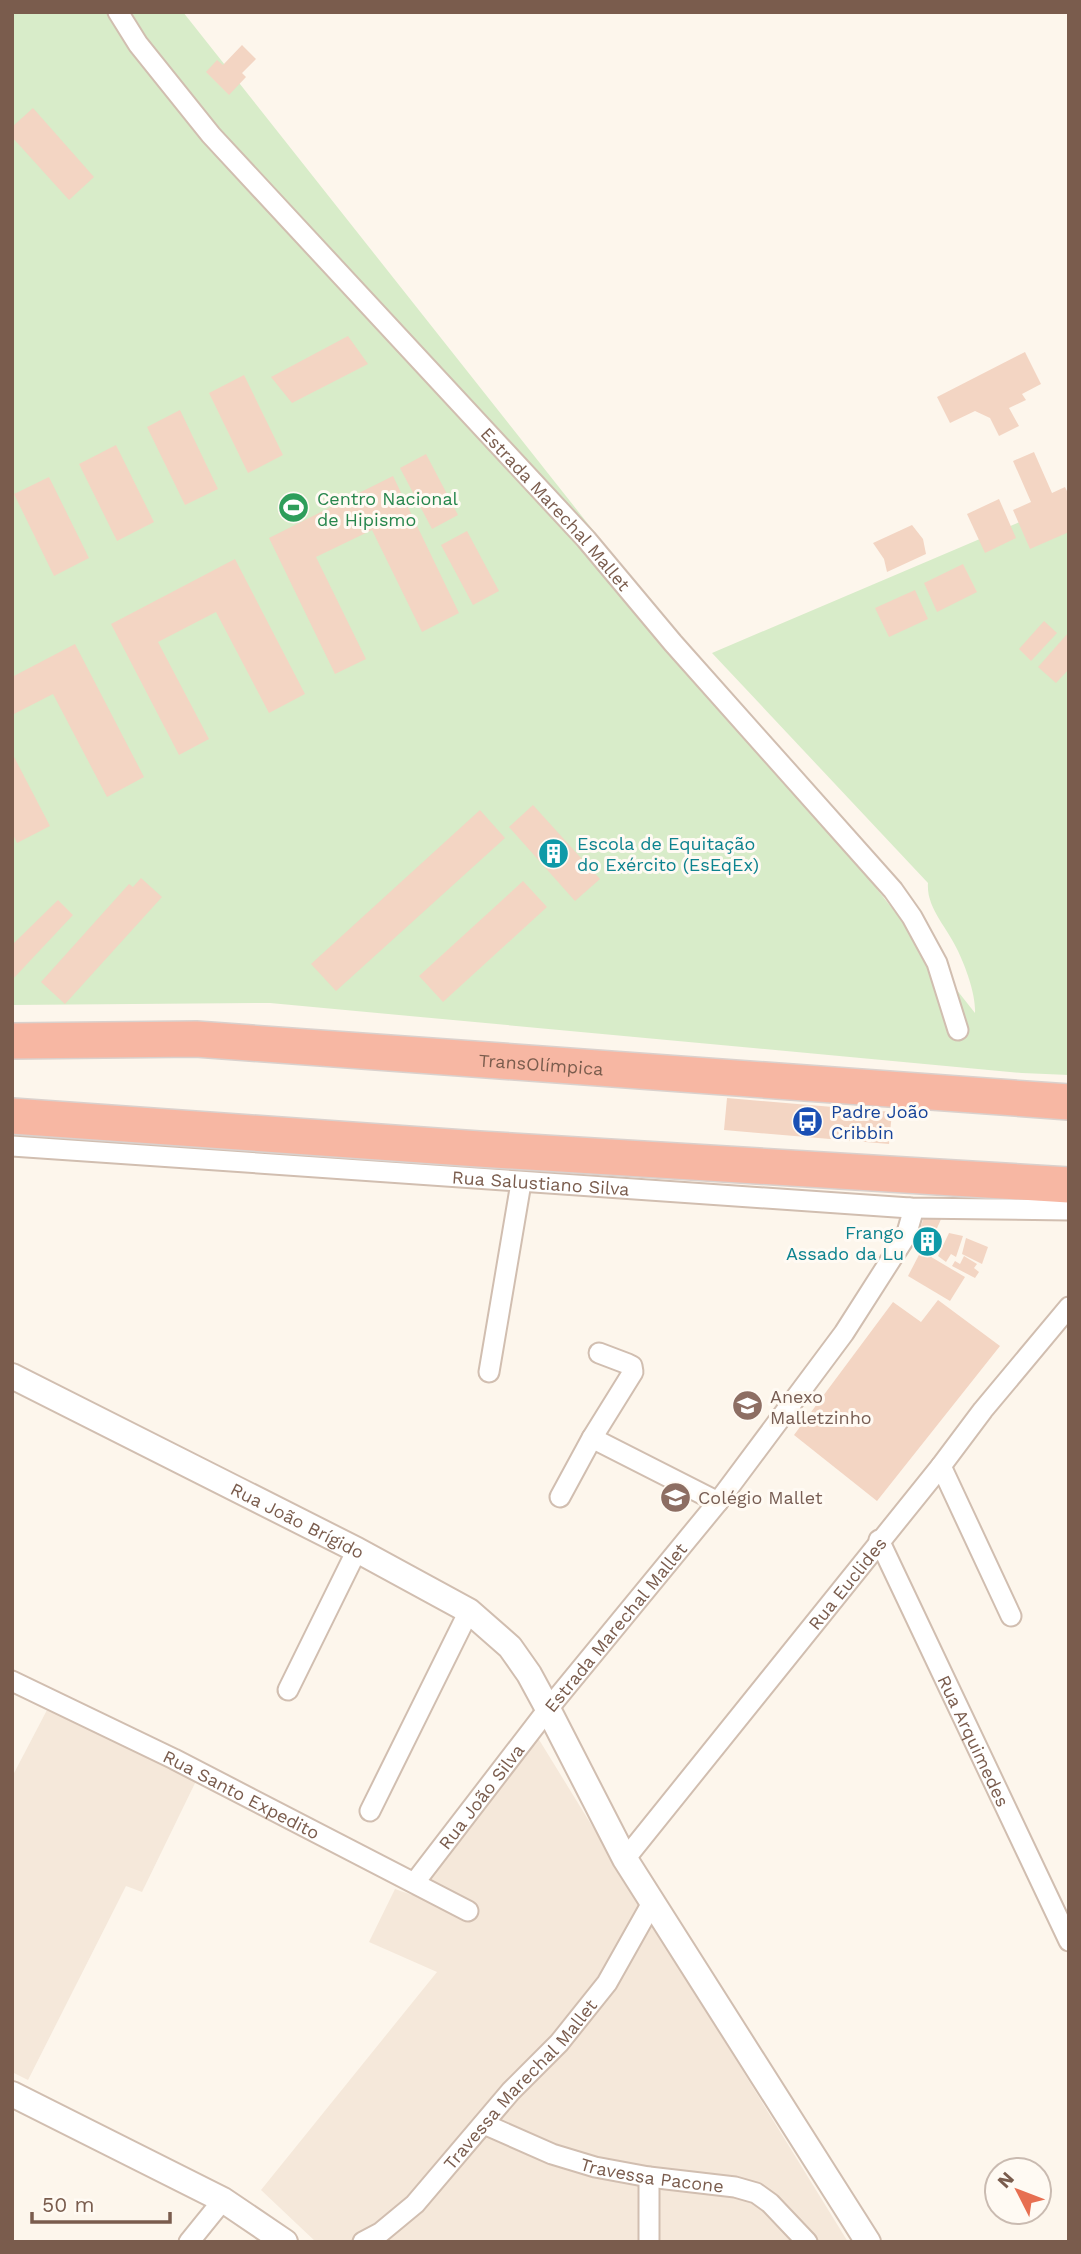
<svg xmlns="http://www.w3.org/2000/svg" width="1081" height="2254" font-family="'Work Sans',sans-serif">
<rect width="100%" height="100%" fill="#fdf6ec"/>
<g fill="#f5e8da">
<path d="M47 1710 197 1779 142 1892 126 1886 28 2080 12 2072V1777Z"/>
<path d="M538 1738 848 2242H316L261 2190 437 1972 369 1942 395 1889 412 1895Z"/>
</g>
<path fill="#d8ecc9" d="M12 12H183L975 1013C976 995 966 968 958 951 948 928 926 908 928 883L712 653 1069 501V1075L1022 1073 270 1003 12 1005Z"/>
<g fill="#f3d5c3">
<path d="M242 45 256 59 242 73 246 77 229 95 206 72 217 60 223 65Z"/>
<path d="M33 108 94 177 69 200 12 137V127Z"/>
<path d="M348 336 368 364 292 403 271 377Z"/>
<path d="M1025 352 1041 384 1022 394 1026 400 1009 408 1019 426 999 436 990 418 975 411 950 423 937 397Z"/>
<path d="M244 375 283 455 248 473 209 393Z"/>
<path d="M180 410 218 489 185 505 147 427Z"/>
<path d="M116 445 154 522 117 541 79 464Z"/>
<path d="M1034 452 1052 493 1065 487 1069 495V532L1030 549 1013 510 1031 502 1013 461Z"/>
<path d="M426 454 458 515 432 529 400 468Z"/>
<path d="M393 476 459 613 422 632 372 530 316 557 366 659 335 674 269 538Z"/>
<path d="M49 477 89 558 54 576 14 494Z"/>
<path d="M999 499 1016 538 985 553 967 514Z"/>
<path d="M912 525 923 539 926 554 887 572 884 559 873 543Z"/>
<path d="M467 531 499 591 473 605 441 545Z"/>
<path d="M235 559 305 694 269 713 216 612 158 642 209 739 179 755 111 624Z"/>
<path d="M963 564 977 592 937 612 924 583Z"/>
<path d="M915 590 928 619 889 637 875 608Z"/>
<path d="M1044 621 1057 633 1031 661 1019 649Z"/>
<path d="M1069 632V669L1056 683 1038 667Z"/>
<path d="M75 644 144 777 107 797 53 694 12 715V677Z"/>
<path d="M12 753 50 826 17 843 12 833Z"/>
<path d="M533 805 600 879 575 901 509 827Z"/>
<path d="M480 810 505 838 336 991 311 964Z"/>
<path d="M141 878 162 897 65 1004 41 982 129 884 133 887Z"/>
<path d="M523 881 547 907 443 1002 419 976Z"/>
<path d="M58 900 73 915 12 980V945Z"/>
<path d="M727 1098 892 1112 889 1144 724 1130Z"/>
<path d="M925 1215 942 1217 933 1237 919 1231Z"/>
<path d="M923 1233 936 1240 931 1252 917 1244Z"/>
<path d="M949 1233 963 1236 956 1257 951 1254 946 1262 938 1256Z"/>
<path d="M966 1238 988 1247 982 1264 962 1254Z"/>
<path d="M921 1251 965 1277 950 1301 908 1276Z"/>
<path d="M964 1256 977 1264 974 1268 979 1272 975 1278 952 1266 955 1261 960 1264Z"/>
<path d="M938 1300 1000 1346 877 1501 794 1435 893 1302 921 1322Z"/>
</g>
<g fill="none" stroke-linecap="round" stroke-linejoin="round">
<defs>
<g id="minor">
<path id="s1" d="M118 12 138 44 211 135 586 539 673 643 893 890 912 917 937 963 958 1030"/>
<path id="s2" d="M12 1146 910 1208 1069 1210"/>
<path d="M489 1372 521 1183"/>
<path d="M592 1438 633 1372 632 1366 628 1364 599 1353"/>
<path d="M941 1466 1011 1616"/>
<path d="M560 1497 592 1438 718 1502"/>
<path id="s3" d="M879 1540 1069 1941"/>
<path id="s4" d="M12 1681 174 1759 468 1911"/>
<path d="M288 1690 357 1550"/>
<path d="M370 1811 469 1611"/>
<path id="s5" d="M625 1859 941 1466 983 1410 1069 1307"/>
<path id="s6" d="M415 1882 548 1709 718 1502 844 1333 906 1236 912 1215 910 1208"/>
<path id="s7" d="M484 2124 552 2154 595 2167 649 2177 735 2187 756 2193 770 2203 807 2242"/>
<path d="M189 2242 223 2200"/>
<path id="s8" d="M363 2242 380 2233 415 2204 511 2091 559 2043 607 1983 652 1903"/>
<path d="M649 2242V2177"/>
</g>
<g id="tertiary">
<path id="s9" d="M12 1376 357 1550 469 1611 510 1647 529 1674 548 1709 625 1859 868 2242"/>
<path d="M12 2094 223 2200 285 2242"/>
</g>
<g id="motorway">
<path id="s10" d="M12 1041 196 1039 1069 1102"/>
<path d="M12 1116 479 1149 1069 1185"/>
</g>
</defs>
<use href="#minor" stroke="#d1beb0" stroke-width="23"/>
<use href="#tertiary" stroke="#d1beb0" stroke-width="28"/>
<use href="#motorway" stroke="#dad1cd" stroke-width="38"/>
<use href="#minor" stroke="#fff" stroke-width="19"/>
<use href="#tertiary" stroke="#fff" stroke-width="24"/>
<use href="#motorway" stroke="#f7b7a3" stroke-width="35"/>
</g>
<defs>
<symbol id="stadium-disc" viewBox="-11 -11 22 22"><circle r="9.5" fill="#2e9e5b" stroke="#fffaf3"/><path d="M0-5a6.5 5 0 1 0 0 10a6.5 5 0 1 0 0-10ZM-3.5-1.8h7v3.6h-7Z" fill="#fff"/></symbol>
<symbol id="building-disc" viewBox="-11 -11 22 22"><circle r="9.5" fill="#0f9aa8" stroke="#fffaf3"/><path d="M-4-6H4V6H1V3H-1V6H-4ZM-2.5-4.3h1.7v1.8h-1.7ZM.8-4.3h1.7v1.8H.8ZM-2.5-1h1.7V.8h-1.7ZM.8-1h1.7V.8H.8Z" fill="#fff"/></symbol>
<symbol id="bus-disc" viewBox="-11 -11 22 22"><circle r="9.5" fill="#1a4fb4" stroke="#fffaf3"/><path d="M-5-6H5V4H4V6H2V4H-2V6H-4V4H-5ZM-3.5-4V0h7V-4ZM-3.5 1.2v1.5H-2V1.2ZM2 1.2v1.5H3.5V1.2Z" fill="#fff"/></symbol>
<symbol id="school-disc" viewBox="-11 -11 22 22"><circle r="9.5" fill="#8d6e63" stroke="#fffaf3"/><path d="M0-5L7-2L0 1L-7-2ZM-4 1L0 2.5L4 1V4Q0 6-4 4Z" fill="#fff"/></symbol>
</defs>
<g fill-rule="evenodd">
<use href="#stadium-disc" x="276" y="490" width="35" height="35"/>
<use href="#building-disc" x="536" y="836" width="35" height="35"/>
<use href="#bus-disc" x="790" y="1104" width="35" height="35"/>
<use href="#building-disc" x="910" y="1224" width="35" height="35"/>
<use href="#school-disc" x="730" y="1388" width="35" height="35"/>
<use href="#school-disc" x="658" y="1480" width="35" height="35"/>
</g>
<g text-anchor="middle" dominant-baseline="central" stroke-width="6" stroke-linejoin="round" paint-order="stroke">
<g font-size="18" fill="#27864d" stroke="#fffaf3" text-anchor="start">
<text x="317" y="498">Centro Nacional<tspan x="317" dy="21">de Hipismo</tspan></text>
</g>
<g font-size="18" fill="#7a5c4d" stroke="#fffaf3">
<text stroke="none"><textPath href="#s1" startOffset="663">Estrada Marechal Mallet</textPath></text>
<text stroke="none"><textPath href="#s10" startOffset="530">TransOlímpica</textPath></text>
<text stroke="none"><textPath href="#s2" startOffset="530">Rua Salustiano Silva</textPath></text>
<text stroke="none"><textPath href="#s9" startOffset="320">Rua João Brígido</textPath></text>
<text stroke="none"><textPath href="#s5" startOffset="354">Rua Euclides</textPath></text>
<text stroke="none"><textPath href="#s6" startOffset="324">Estrada Marechal Mallet</textPath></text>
<text stroke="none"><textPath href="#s3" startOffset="222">Rua Arquimedes</textPath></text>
<text stroke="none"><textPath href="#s4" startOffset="256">Rua Santo Expedito</textPath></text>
<text stroke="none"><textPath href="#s6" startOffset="108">Rua João Silva</textPath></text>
<text stroke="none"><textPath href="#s8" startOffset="224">Travessa Marechal Mallet</textPath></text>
<text stroke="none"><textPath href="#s7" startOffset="177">Travessa Pacone</textPath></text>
</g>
<g font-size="18" fill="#0d838f" stroke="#fffaf3" text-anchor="start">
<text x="577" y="843">Escola de Equitação<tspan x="577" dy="21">do Exército (EsEqEx)</tspan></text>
<text x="904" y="1232" text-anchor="end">Frango<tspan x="904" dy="21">Assado da Lu</tspan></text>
</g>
<g font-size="18" fill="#164399" stroke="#fffaf3" text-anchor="start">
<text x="831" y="1111">Padre João<tspan x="831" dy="21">Cribbin</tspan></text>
</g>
<g font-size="18" fill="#785e54" stroke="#fffaf3" text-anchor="start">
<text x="770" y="1396">Anexo<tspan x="770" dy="21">Malletzinho</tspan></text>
<text x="698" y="1497">Colégio Mallet</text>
</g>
</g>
<rect width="1081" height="2254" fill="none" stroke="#7a5c4d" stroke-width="28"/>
<g transform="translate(1018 2191) rotate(312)"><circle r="33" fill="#fffaf3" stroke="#cabbb1" stroke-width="2"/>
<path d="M0-5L12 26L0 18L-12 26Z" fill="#e76f51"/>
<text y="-10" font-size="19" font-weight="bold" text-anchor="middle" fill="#7a5c4d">N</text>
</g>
<path d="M32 2212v10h138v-10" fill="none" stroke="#7a5c4d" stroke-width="3.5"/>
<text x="42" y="2212" font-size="21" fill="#7a5c4d" stroke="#fffaf3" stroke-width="5" paint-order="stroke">50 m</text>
</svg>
